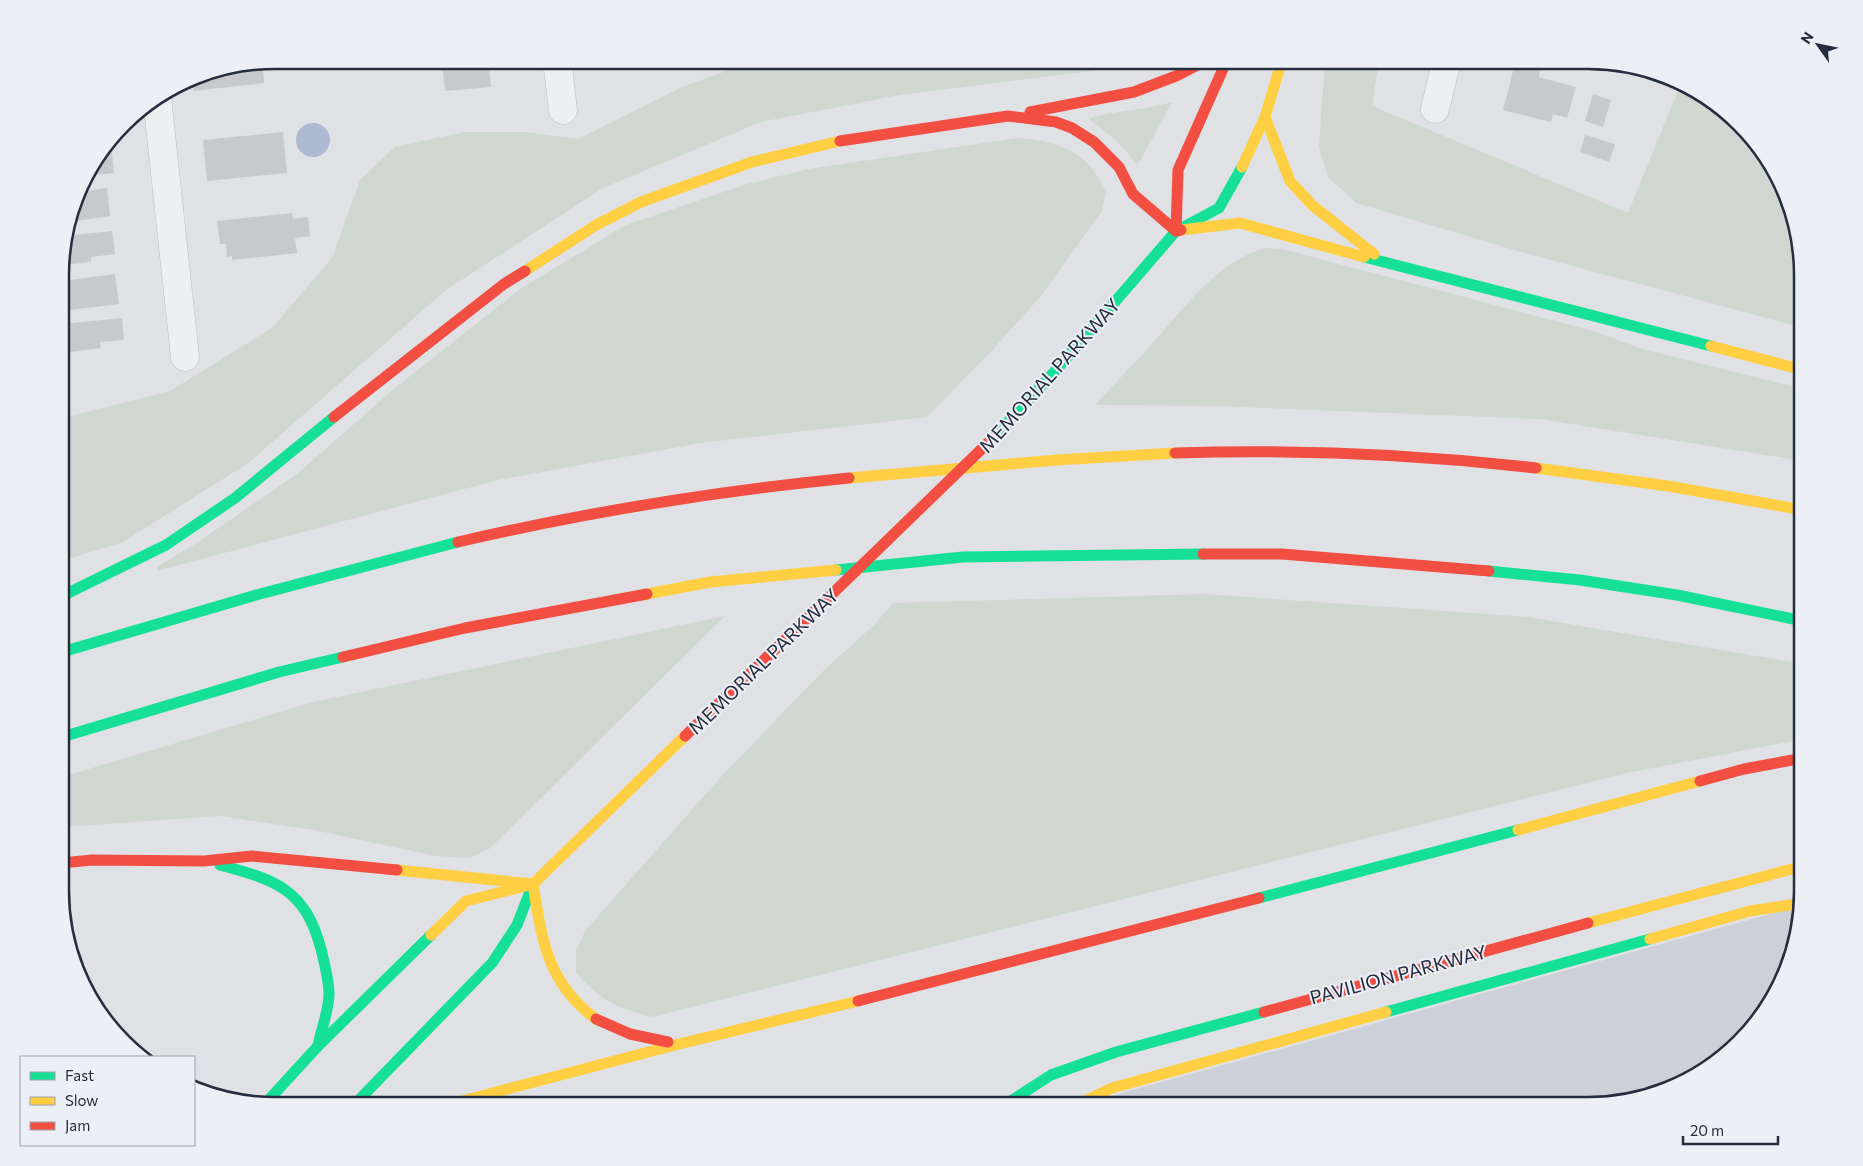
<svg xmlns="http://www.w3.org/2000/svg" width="1863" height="1166" font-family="Commissioner,sans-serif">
<rect width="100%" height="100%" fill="#dfe1e5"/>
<path fill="#cdd0d8" d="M1803 905 1792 960 1767 1010 1696 1077 1602 1106H1075Z"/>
<g fill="#ced8d0">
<path d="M756 60H1142L1091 71 900 95 761 122 603 188 446 290 247 464 123 542 62 561V418L170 391 272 328 332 258 360 180 395 147 465 132H525L578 139 682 87Z"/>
<path d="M1325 60H1379L1372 106 1628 213 1681 83 1707 96 1774 167 1803 261V328L1521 252 1356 203 1328 177 1319 147Z"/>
<path d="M1168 103H1171L1170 106 1140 161 1137 164 1116 140 1089 119C1097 113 1152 109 1168 103Z"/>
<path d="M1017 138C1043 140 1069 144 1089 165 1096 172 1101 183 1106 191L1102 211 1041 296 987 356 927 417 700 443 498 480 157 571V567L192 546 297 474 395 388 520 289 626 225 747 184 809 169Z"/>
<path d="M1266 248 1282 249 1597 332 1642 349 1803 389V461L1540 419 1215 406 1095 405C1113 385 1132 366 1150 346 1182 311 1217 260 1266 248Z"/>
<path d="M1205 594 1528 617 1803 664V739L1627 773 652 1017C616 1007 602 1002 576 973V951L585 931 718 780 824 670 874 625 893 603Z"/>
<path d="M725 616 489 849 469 858 436 856 314 830 220 816 62 827V777L313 702Z"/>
</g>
<circle fill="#adbad1" cx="313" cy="140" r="17"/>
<g fill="#c7c9cd">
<path d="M274 60H282V68L263 70 264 83 193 91V76Z"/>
<path d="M442 60H488L491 87 445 91Z"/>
<path d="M1515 63 1540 70 1539 77 1576 87 1567 118 1553 114 1551 122 1503 110Z"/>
<path d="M1593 94 1611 100 1603 127 1585 121Z"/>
<path d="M283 132 287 173 207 181 203 140Z"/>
<path d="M1585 135 1615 144 1609 162 1580 152Z"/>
<path d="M111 144 114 173 85 176 109 145Z"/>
<path d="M107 188 110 216 69 222 79 192Z"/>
<path d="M292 213 293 219 308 217 310 236 295 238 297 253 232 260V256L227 257 226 244H220L217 221Z"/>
<path d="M112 231 115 254 91 257V262L62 265V247L65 236Z"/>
<path d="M115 274 119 304 62 311V281Z"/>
<path d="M122 318 124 340 100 342 101 348 62 353V324Z"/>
</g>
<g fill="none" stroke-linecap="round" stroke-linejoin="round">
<defs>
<g id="street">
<path d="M557 60 563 110"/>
<path d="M157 98 185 357"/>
<path d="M1435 109 1447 60"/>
</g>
</defs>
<use href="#street" stroke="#bdbfc3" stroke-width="29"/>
<use href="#street" stroke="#eeeff1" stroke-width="28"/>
<g stroke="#16e098" stroke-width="11">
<path d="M1364 257 1711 346"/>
<path d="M993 438 1057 369 1176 231 1219 208 1242 167"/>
<path d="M836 570 963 557 1203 554"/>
<path d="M1489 571 1580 580 1677 595 1803 621"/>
<path d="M62 596 166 545 235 498 334 417"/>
<path d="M62 652 256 595 458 542"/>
<path d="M62 737 279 672 343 657"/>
<path d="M220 865C276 880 305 889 321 949 324 962 329 980 329 994 329 1010 321 1030 318 1046"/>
<path d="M1259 898 1518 830"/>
<path d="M1386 1012 1650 939"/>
<path d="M264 1105 318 1046 431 935"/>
<path d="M353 1106 492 963 517 925 533 884"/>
<path d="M1003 1106 1051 1075 1116 1052 1264 1012"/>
</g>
<g stroke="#ffcf43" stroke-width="11">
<path d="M1265 117 1290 181 1312 205 1374 254"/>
<path d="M1242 167 1265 117 1282 60"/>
<path d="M1181 230 1240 223 1364 257"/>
<path d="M525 271 596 225 641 202 752 162 840 141"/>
<path d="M1711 346 1803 370"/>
<path d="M1536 468 1668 486 1803 510"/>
<path d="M849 478 1057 460 1175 453"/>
<path d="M647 594 710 582 836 570"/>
<path d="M1518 830 1700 781"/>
<path d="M397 870 533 884C542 940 547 983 596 1019"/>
<path d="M1588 923 1803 866"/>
<path d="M431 935 466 901 533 884 685 736"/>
<path d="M1650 939 1750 911 1803 903"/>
<path d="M443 1106 679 1044 858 1001"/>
<path d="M1075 1106 1112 1088 1386 1012"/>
</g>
<g stroke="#f24e42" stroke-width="11">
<path d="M1030 112 1134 92 1176 76 1207 60"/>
<path d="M840 141 1008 116 1056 122 1072 128 1094 142 1119 167 1133 194 1176 231 1181 230"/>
<path d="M1176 231 1178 170 1227 60"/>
<path d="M334 417 504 284 525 271"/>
<path d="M1175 453C1295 449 1417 454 1536 468"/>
<path d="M458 542C587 512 717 491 849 478"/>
<path d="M1203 554H1282L1489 571"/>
<path d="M343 657 465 628 647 594"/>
<path d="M685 736 767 657"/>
<path d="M1700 781 1744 769 1803 758"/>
<path d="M62 863 92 860 204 861 252 856 397 870"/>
<path d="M858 1001 1259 898"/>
<path d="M1264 1012 1588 923"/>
<path d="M596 1019 630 1034 668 1042"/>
</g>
<path stroke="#f24e42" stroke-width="11" d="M767 657 993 438"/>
</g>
<g text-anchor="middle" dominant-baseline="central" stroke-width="4" stroke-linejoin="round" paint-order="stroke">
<g font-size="19" fill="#262d3e" stroke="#eceff5">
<text transform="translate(1049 375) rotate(-48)">MEMORIAL PARKWAY</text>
<text transform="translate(763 661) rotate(-44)">MEMORIAL PARKWAY</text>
<text transform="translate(1398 974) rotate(-15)">PAVILION PARKWAY</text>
</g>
</g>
<path d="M0 0H1863V1166H0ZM275 69H1588A206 206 0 0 1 1794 275V891A206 206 0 0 1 1588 1097H275A206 206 0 0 1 69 891V275A206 206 0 0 1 275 69Z" fill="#eceff5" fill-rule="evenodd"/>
<path fill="none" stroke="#262d3e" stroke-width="2.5" d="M275 69H1588A206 206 0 0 1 1794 275V891A206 206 0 0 1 1588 1097H275A206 206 0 0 1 69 891V275A206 206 0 0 1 275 69Z"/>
<rect x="20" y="1056" width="175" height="90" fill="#eceff5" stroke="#9da1ac"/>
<rect x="30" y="1072" width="25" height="8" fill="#16e098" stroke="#9da1ac"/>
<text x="65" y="1081" font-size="15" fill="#262d3e">Fast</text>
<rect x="30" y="1097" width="25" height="8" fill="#ffcf43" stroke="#9da1ac"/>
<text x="65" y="1106" font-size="15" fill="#262d3e">Slow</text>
<rect x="30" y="1122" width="25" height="8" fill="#f24e42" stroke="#9da1ac"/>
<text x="65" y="1131" font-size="15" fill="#262d3e">Jam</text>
<g transform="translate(1818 45) rotate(303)" stroke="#eceff5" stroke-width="4" paint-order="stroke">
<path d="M0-4L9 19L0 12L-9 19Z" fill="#262d3e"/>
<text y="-8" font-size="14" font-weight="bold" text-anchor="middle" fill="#262d3e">N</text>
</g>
<path d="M1683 1136v8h95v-8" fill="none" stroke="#262d3e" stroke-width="2.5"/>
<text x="1690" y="1136" font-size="15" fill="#262d3e" stroke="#eceff5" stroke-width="4" paint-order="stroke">20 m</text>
</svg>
